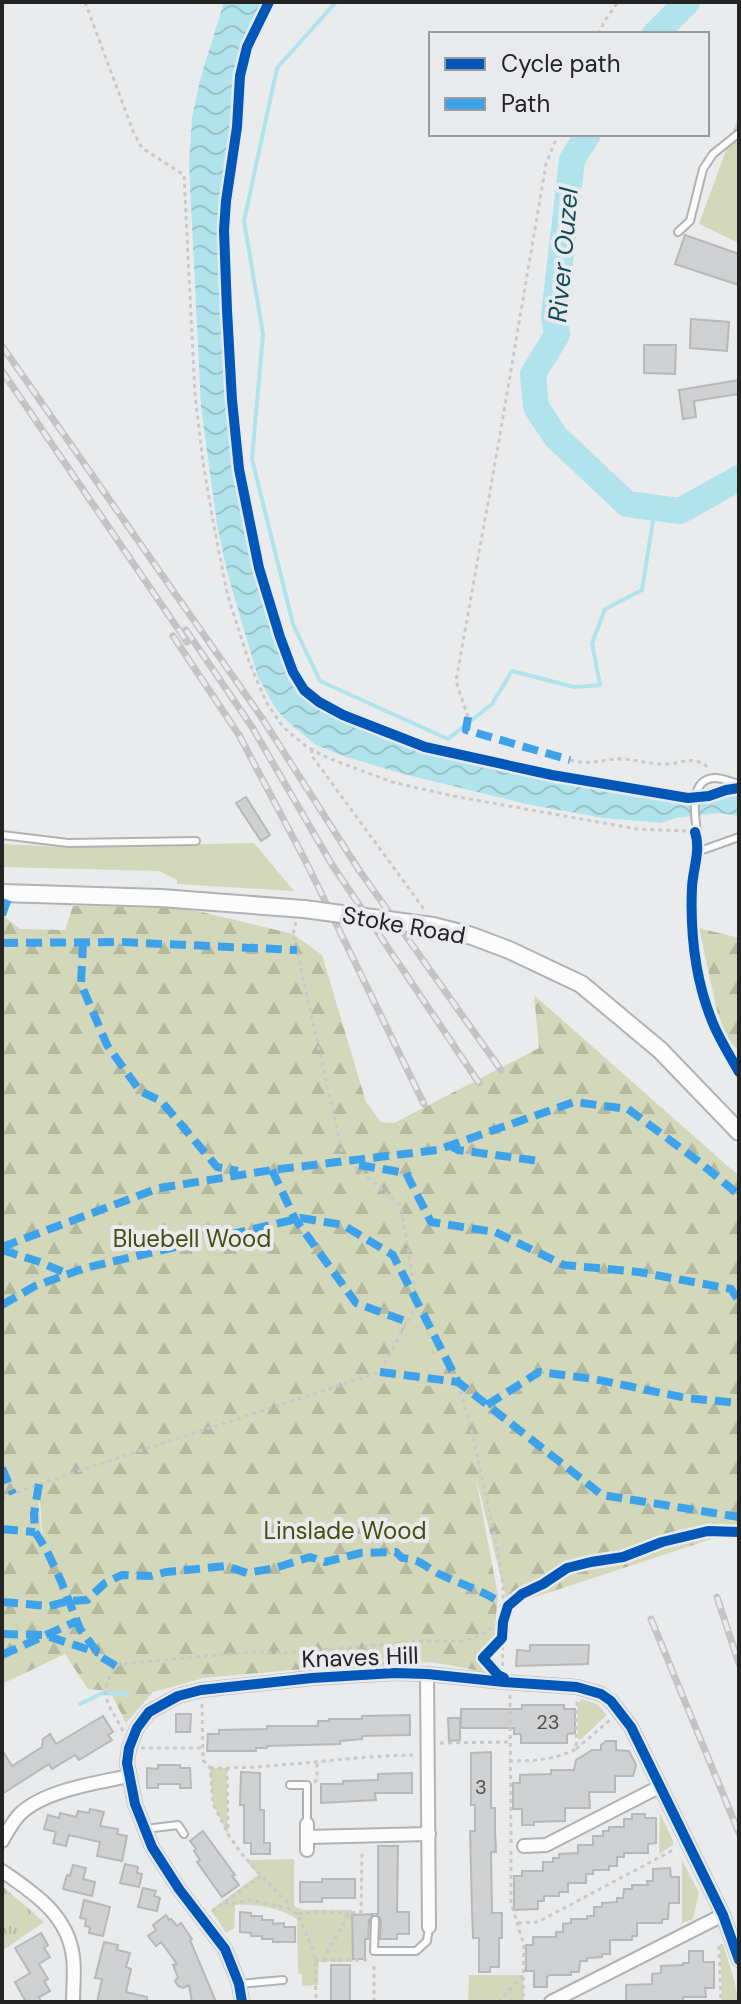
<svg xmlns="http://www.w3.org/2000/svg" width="741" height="2004" font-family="'DM Sans',sans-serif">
<defs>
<pattern id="forest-firs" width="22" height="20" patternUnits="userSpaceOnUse" patternTransform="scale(2)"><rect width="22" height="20" fill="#d3d8ba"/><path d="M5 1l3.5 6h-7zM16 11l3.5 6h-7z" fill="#b5b9a0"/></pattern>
<pattern id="park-tufts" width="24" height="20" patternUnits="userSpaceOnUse" patternTransform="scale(2)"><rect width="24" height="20" fill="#d3d8ba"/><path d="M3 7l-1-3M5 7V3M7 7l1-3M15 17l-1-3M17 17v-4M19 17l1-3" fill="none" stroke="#b5b9a0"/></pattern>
<pattern id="water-waves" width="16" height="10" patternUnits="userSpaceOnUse" patternTransform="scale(2)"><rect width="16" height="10" fill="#b1e3ed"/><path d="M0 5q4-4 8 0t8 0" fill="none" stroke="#98c3cb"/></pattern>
</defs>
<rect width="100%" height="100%" fill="#eaebec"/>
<g fill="#d3d8ba">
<path d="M739 115V243L699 224Z"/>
<path d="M254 843 294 891 177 884V880L159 871 2 867V844L66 847Z"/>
<path d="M416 1304 447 1389 380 1377Z"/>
<path d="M40 1483 39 1505 42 1545 30 1537 2 1531V1498Z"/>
<path d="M582 1699 597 1704 607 1715 580 1740 578 1738V1703Z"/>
<path d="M210 1768H227L228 1834 213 1804Z"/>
<path d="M660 1813 673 1841V1845L659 1854Z"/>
<path d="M294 1859V1906L303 1910H352L353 1962H319L318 1985 302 1986V1974H298L297 1919C278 1907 257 1904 235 1905L234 1928 226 1933 211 1910 258 1875 247 1862 250 1860Z"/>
<path d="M682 1860 699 1893 693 1919 682 1923Z"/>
<path d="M720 1944H723L735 1983 738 2002H722Z"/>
<path d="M469 1975H523L524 2002H468Z"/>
</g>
<g fill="url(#forest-firs)" fill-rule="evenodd">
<path d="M73 906 185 908 293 934 322 955 366 1102 381 1122 394 1123 539 1048 534 995 739 1176V1530L508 1606 475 1473 498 1596 496 1615 498 1638 480 1657 491 1673 431 1662 314 1668 204 1678 153 1692 126 1723 110 1691 88 1689 65 1654 2 1684V1531L30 1537 41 1545C44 1526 39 1504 39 1484L2 1498V915L20 929 65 930ZM415 1305H416L446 1389 381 1377Z"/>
<path d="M699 928 739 938V1052L726 1036 717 1011Z"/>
</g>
<path fill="url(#park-tufts)" d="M2 1886 44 1922 2 1951Z"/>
<path fill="url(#water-waves)" d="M224 2H263L251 22 237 63 234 82 233 119 222 190V257L226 379 235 469 247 530 256 570 276 637 286 666 295 686 305 697 344 720 410 748 455 760 623 795 673 800 685 804 713 800 720 796 739 792V816L719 813 676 818 661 823 603 818 526 804 404 774 346 757 316 745 287 721 276 709 258 677 227 572 217 524 201 407 189 164 192 118 200 80Z"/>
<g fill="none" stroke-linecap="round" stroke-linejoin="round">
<g stroke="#b1e3ed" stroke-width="4">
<path d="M336 2 277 68 244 221 263 334 252 459 293 624 320 681 448 739 492 704 512 671 574 687 600 685 592 643 605 609 642 590 655 508"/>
<path d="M80 1704 103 1693 127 1694"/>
</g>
<g stroke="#b1e3ed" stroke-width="26">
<path d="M655 34 687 2"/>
<path d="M588 134 572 160 554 315 557 335 533 374 536 407 556 437 627 504 680 511 739 478"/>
</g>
</g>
<g fill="#d0d1d2" stroke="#b7b8b9" stroke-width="2">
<path d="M685 235 739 254V285L675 264Z"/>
<path d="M691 319 729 322 727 351 690 348Z"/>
<path d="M644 345H676L675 374 644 373Z"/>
<path d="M739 380V394L694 401 696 417 683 419 679 390Z"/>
<path d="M246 797 270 835 261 841 236 803Z"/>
<path d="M530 1645H589L588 1664 516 1666 517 1650 530 1651Z"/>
<path d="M522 1705H564V1709H575V1733L567 1734V1743H521V1734H514V1728H461V1709H522Z"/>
<path d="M176 1714H191L190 1732H176Z"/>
<path d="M410 1715V1735L362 1736V1739L340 1741V1744L267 1746V1748H256V1751H207L208 1734H219V1730L267 1729V1726H318V1721H329V1719H362V1716Z"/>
<path d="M103 1716 113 1732 108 1735 112 1740 79 1760 75 1755 52 1769 49 1764 2 1794V1750L12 1766 42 1747 43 1739 50 1734 56 1744Z"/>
<path d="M448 1718H460V1740L449 1741Z"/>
<path d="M606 1741H616V1750L629 1751 636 1765 633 1776H615V1792H589L590 1808H565V1821L534 1822V1825H522V1809H513V1783H520V1775L551 1774V1770H574L576 1760 592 1750H601V1745Z"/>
<path d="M491 1752V1808H495V1830L496 1852H491L492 1913H502V1938H499V1967H490V1972H479V1938H473L472 1909 470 1831H475V1805H471V1753Z"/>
<path d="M158 1765H180V1768H190L191 1788H180V1784H158V1788H147V1768L158 1769Z"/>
<path d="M241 1772 260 1773V1810H264V1843H270V1854H251V1843H244V1805H240Z"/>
<path d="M412 1773V1793H375L376 1800 321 1803V1784H343V1781L378 1780V1774Z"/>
<path d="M90 1809 104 1812 100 1826 118 1829 117 1834 127 1836 122 1861 97 1856 100 1842 69 1835 66 1846 53 1843 56 1832 44 1829 48 1815 59 1818 60 1813 76 1817 78 1811 89 1813Z"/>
<path d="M632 1814H645V1818H656V1843L648 1844V1853H624V1857H617V1866H609V1870H593V1874H586V1883H568V1892H559V1896H544V1901H538V1909L514 1910V1876H522V1871H543V1862H553V1858H559V1854L578 1853V1845H593V1836H603V1831H609V1827H624V1819H632Z"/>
<path d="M203 1831 235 1875 232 1876 239 1885 222 1897 197 1862 200 1860 194 1851 196 1849 190 1841Z"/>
<path d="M378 1846H398L397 1912H409V1934H397V1939H380L381 1919 376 1914H378Z"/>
<path d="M125 1864 138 1867 137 1873 142 1874 139 1887 120 1883Z"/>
<path d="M73 1865 86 1868 83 1879 95 1882 92 1896 63 1889 67 1875 70 1876Z"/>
<path d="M670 1868 671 1877H679V1903H669L668 1919H662V1923H637V1936H632V1940H610V1954H602V1957L587 1958V1961H580L579 1972H571V1975H549L547 1977V1987H534V1971H526V1945H533V1937H556V1932H563V1924L571 1923V1919H587V1916H594V1907H602V1903L617 1902V1898H623L624 1889H632V1885H648L647 1881H653V1869Z"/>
<path d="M322 1879H355V1898H322V1902H300V1882H322Z"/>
<path d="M143 1888 156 1891 154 1896 160 1898 157 1911 138 1907Z"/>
<path d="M84 1900 110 1907 103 1936 89 1933 90 1927 85 1926 86 1919 80 1918Z"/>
<path d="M240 1912 251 1913V1916H262V1920H273V1924L284 1923V1927H295V1942H273V1939H262V1936H251V1933L240 1932Z"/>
<path d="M373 1914 369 1920 368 1939H365V1959H353L352 1915Z"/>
<path d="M166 1915 169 1920 171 1919 177 1926 181 1923 192 1939 190 1940 216 2002H192L189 1985 183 1988 178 1986 175 1981 178 1977 173 1965 177 1964 161 1942 156 1946 148 1936 156 1930 153 1925Z"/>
<path d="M41 1933 48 1945 44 1948 50 1957 39 1964 48 1979 44 1981 50 1991 39 1997 41 2002H26L15 1982 30 1973 15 1948Z"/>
<path d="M104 1942 118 1945 117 1950 130 1953 126 1967 131 1969 126 1992 147 1997V2002H97L102 1979 95 1978Z"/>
<path d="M689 1951H703V1962H714V1988H705L706 1997H683V2002H626V1985L652 1984V1974L661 1973V1966L683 1965V1963H689Z"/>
<rect x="331" y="1965" width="19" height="37"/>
</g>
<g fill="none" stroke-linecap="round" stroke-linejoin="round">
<defs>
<g id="service">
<path d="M678 232 690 221 703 169 713 154 739 133"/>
<path d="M739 784C732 782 722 778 715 778 686 779 696 821 698 840 700 856 693 873 692 889 692 936 696 985 715 1029 722 1044 731 1058 739 1072"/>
<path d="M2 835 68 843 196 841"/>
<path d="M697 852 739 837"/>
<path d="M290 1785H307V1824"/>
<path d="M145 1829 178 1825 184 1834"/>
<path d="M375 1920 374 1951H416L427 1941 429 1927"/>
<path d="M239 1984 283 1980"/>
</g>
<g id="minor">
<path d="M427 1674 429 1927"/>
<path d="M307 1837 429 1834"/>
<path d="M2 1841C7 1832 13 1821 20 1814 45 1790 97 1783 129 1776"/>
<path d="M524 1846 546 1845 659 1787"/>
<path d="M307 1850V1824"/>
<path d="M2 1871C34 1893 68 1915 73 1957 75 1972 73 1987 73 2002"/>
<path d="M242 2002 239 1984 225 1949 179 1889 152 1847 135 1804 127 1763 129 1748 137 1728 149 1712 178 1696 201 1690 312 1678 395 1673 427 1674 504 1682 577 1687 601 1694 611 1701 631 1727 723 1915 739 1960"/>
<path d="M551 2002 723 1915"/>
</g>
<g id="tertiary">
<path d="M2 893 161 898 304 909"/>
<path d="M433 926 472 936 509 950 581 984 660 1050 739 1132"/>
</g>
</defs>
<use href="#service" stroke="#b1b2b3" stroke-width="10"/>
<use href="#minor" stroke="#b1b2b3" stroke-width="16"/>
<use href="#tertiary" stroke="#b1b2b3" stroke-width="20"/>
<g stroke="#c9c9ca" stroke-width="3" stroke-dasharray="4 4" stroke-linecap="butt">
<path d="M85 2 133 131 142 148 184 175 195 395 203 462 213 521 227 593 248 659 266 702 283 727 307 747 328 758 392 782 453 796 637 829 686 831"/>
<path d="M598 34 606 19 618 2"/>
<path d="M468 717 456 681 497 452 546 164 558 134"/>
<path d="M312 749V756L424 909"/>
<path d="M570 760C591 766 601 759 621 759 636 759 651 765 666 764 683 764 692 754 709 768"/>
<path d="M2 1498 39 1484 380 1372 417 1304 401 1206 343 1156 293 934 296 922"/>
<path d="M502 1638 503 1670"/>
<path d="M510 1695 511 1843"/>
<path d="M202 1704 203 1760 210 1768 213 1804 228 1834 241 1853 287 1903V1908L298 1914 312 1948 315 1960 316 2002"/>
<path d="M123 1731C109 1703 96 1697 116 1666L121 1664 251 1652 288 1653 424 1641H461L475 1638 503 1622V1584L496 1542 474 1441 458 1382"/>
<path d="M440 1743 508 1742"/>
<path d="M141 1748H202"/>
<path d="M576 1749 610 1720"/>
<path d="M509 1761C533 1761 555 1760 576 1749L577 1701"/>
<path d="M210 1768C278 1769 345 1756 413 1755"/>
<path d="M227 1768 228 1830"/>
<path d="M314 1782 317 1780V1763"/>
<path d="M511 1851V1903L524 1945 523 2002"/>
<path d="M224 1903 230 1904 250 1900 287 1908"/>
<path d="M212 1911 261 1876"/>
<path d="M298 1914 315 1912 349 1913"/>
<path d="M518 1923 538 1922 675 1849"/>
<path d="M719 1946 721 2002"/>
<path d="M315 1960H371"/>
<path d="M323 1960 349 1913 361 1912 362 1850"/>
<path d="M374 2002V1962"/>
<path d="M498 2002 523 1976"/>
</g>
<use href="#service" stroke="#fcfcfc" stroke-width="6"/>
<use href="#minor" stroke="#fcfcfc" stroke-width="12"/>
<use href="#tertiary" stroke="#fcfcfc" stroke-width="16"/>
<defs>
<g id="rail">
<path d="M2 346 262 718 359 870 501 1070"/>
<path d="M2 371 187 642"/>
<path d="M186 630 252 727 331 863 479 1083"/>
<path d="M173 636 239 735 306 862 424 1104"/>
<path d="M717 1597 739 1664"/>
<path d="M651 1619 739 1833"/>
</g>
</defs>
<use href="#rail" stroke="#c4c4c5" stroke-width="7"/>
<use href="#rail" stroke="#e9eaed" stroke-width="4" stroke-dasharray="12" stroke-linecap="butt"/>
<defs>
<path id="tertiary-bridge" d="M304 909 433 926"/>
</defs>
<use href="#tertiary-bridge" stroke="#b1b2b3" stroke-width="20" stroke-linecap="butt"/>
<use href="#tertiary-bridge" stroke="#fcfcfc" stroke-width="16"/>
<g stroke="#3ea2eb" stroke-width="8" stroke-dasharray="16 8" stroke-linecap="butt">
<path d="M468 717 466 730 570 760"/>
<path d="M2 915 10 893"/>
<path d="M83 942 81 984 107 1045 140 1091 161 1101 217 1167 238 1171"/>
<path d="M2 943 120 942 297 950"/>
<path d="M449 1145 458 1150 539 1161"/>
<path d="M359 1165 406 1173 431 1222 495 1232 564 1265 639 1272 731 1289 739 1301"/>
<path d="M272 1170 295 1219 356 1303 408 1322"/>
<path d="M2 1247 159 1188 272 1170 437 1150 574 1102 628 1109 698 1161 739 1195"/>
<path d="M2 1250 37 1261 68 1274"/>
<path d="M2 1305 35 1286 85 1268 301 1218 343 1225 393 1255 458 1382 602 1495 739 1517"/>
<path d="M380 1372 458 1382"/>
<path d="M487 1405 539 1372 594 1379 686 1398 739 1403"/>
<path d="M2 1468 13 1494"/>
<path d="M39 1484 34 1514 35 1532 46 1549 61 1581 80 1629 101 1657 116 1666"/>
<path d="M2 1529 35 1532"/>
<path d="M2 1602 49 1606 69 1601 87 1600 105 1583 122 1575 151 1576 166 1572 226 1566 247 1573 275 1568 310 1557 325 1562 361 1553 396 1552 402 1558C422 1560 421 1564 437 1573 460 1584 482 1590 503 1604"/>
<path d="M2 1634 44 1635 99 1653"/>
<path d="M2 1655 77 1621"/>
</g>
<defs>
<g id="cycleway">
<path d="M269 2 247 47 240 76 237 127 226 201 224 230 227 310 232 400 239 469 259 568 280 637 293 672 304 690 319 702 343 715 425 747 552 775 688 798 709 796 726 790 739 788"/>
<path d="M695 832C701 850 693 869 692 887 690 934 696 985 715 1028 722 1043 731 1058 739 1072"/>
<path d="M504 1682V1678L498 1675 483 1658 502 1638 503 1622 508 1606 522 1594 543 1584 567 1568 591 1562 623 1557 662 1542 708 1531 739 1532"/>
<path d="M242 2002 239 1984 225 1949 179 1889 152 1847 135 1804 127 1763 129 1748 137 1728 149 1712 178 1696 201 1690 312 1678 395 1673 427 1674 504 1682 577 1687 601 1694 611 1701 631 1727 723 1915 739 1960"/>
</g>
</defs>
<use href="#cycleway" stroke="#e9eaed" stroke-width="15"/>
<use href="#cycleway" stroke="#0057b8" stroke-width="10"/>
</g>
<g text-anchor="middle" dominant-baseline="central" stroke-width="8" stroke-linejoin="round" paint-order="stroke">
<g font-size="20" fill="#4f4f50">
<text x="548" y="1722">23</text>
<text x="481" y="1787">3</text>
</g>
<g font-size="24" fill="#242425" stroke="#e9eaed">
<text transform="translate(404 925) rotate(10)">Stoke Road</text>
<text transform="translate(360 1657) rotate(-2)">Knaves Hill</text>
</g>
<g font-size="24" fill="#484d0d" stroke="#e9eaed">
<text x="192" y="1238">Bluebell Wood</text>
<text x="345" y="1530">Linslade Wood</text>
</g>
<g font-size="26" font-style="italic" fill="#0e4e58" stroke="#e9eaed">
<text transform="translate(563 255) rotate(-85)">River Ouzel</text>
</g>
</g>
<rect width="741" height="2004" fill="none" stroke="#242425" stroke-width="8"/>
<rect x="429" y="32" width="280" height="104" fill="#e9eaed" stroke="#9a9b9d" stroke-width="2"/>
<rect x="445" y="58" width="40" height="12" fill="#0057b8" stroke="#9a9b9d" stroke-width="2"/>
<text x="501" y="72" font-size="24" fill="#242425">Cycle path</text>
<rect x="445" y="98" width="40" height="12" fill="#3ea2eb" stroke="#9a9b9d" stroke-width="2"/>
<text x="501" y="112" font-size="24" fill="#242425">Path</text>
</svg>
